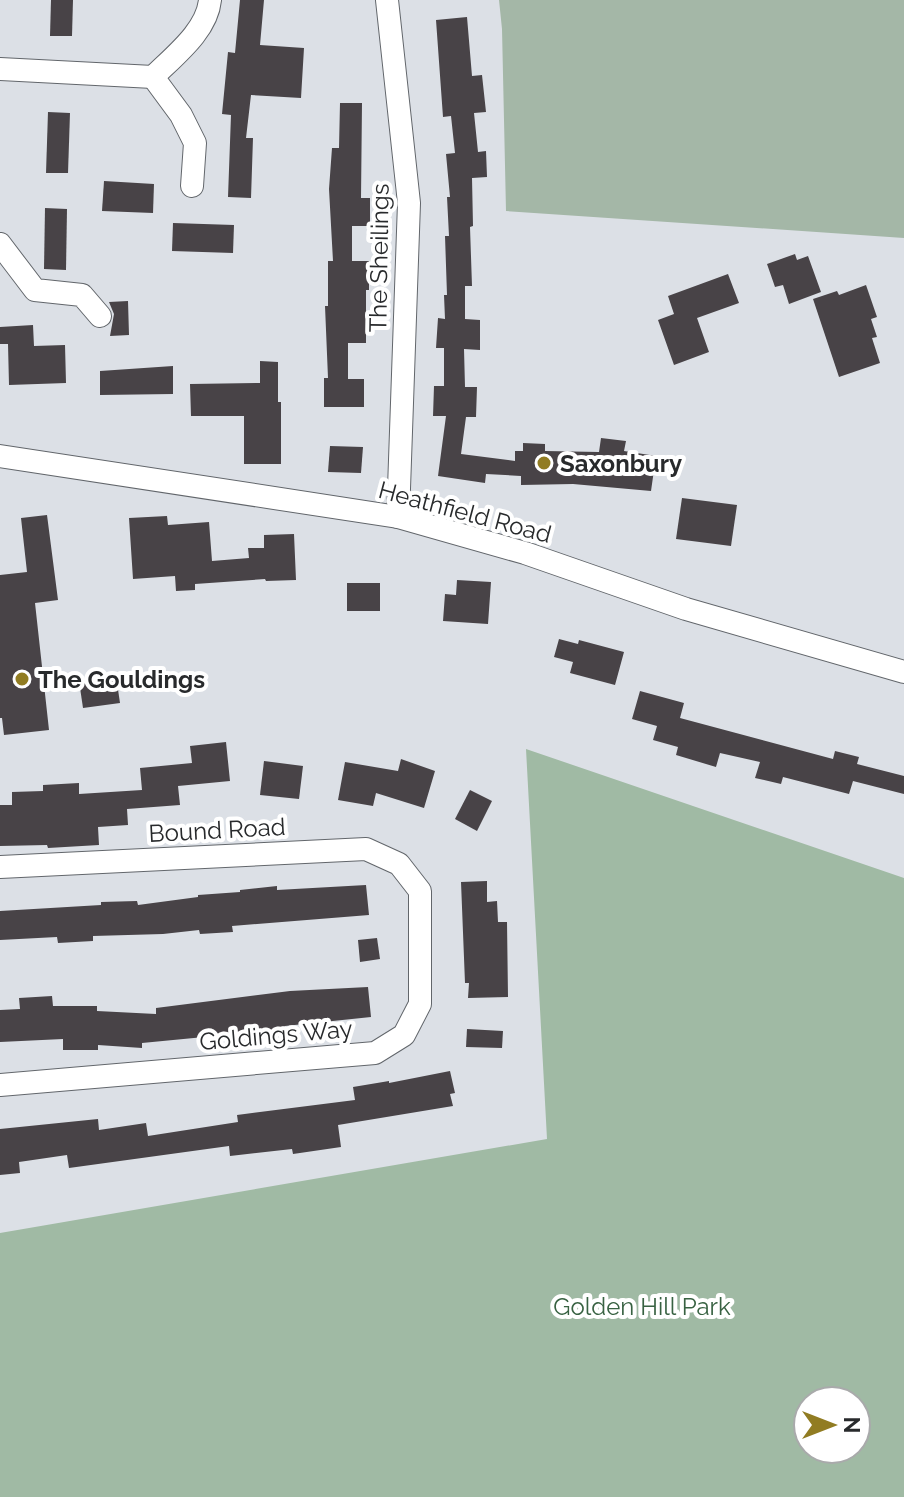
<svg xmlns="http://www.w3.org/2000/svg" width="904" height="1497" font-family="Raleway,sans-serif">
<rect width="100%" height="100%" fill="#dce0e6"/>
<path fill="#a4b7a7" d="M499 0H904V238L506 211 502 29Z"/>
<path fill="#a0baa4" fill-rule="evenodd" d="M526 749 904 878V1497H0V1233L547 1139ZM808 1401H856V1449H808Z"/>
<g fill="#484347">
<path d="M51 0H73L72 36H50Z"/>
<path d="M240 0H264L260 45 304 48 301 98 251 95 246 138H253L251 198 228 197 231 115 222 114 228 52 235 53Z"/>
<path d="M467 17 472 76 482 75 486 112 474 113 478 152 486 151 487 177 472 178 473 226 470 227 472 286H465V319L480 320V350L464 349 465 387H477L476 417H466L461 454 515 461V451H523V443L545 444V451L599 452 601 438 626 441 624 451 656 456 651 491 573 484 521 485V476L486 474 485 483 438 476 446 416H433L434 386H444V348H436L438 318 445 319 444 295H447L445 236H449L447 197H450L446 154 455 153 451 116 443 117 436 20Z"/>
<path d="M340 103H362L361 198H370V226H352V261H369V290H366V343H348V379H364V407H324V378H328L325 306H328V261H333L329 189 332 148H339Z"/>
<path d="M48 112 70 113 68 173H46Z"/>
<path d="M104 181 154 184 153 213 102 211Z"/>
<path d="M45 208 67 209 66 270 44 269Z"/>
<path d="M173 223 234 225 233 253 172 251Z"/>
<path d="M795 254 797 260 808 256 821 292 789 304 783 285 775 287 767 264Z"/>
<path d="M728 274 739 303 697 318 709 352 674 365 658 320 674 314 668 296Z"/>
<path d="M866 285 877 317 871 319 877 337 872 338 880 363 839 377 813 299 837 291 839 295Z"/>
<path d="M128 301 129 335 110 336 114 314 109 302Z"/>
<path d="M33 325 34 346 65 345 66 383 9 385 8 344H0V327Z"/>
<path d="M260 361 278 362V402H281V464H244V416H191L190 384 260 383Z"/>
<path d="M173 366V394L100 395V371Z"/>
<path d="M330 446 363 447 361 473 328 472Z"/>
<path d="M682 498 737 505 731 546 676 539Z"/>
<path d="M47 515 58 600 35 603 49 730 4 735 2 718H0V575L27 572 21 518Z"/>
<path d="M167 516 168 525 209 522 212 561 249 558 248 548H264V535L294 534 296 580 266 581 265 579 195 584V590L176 591 175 576 133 579 129 518Z"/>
<path d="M457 580 491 582 488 624 443 621 445 594 456 595Z"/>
<rect x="347" y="583" width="33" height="28"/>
<path d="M559 639 578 644 579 640 624 652 615 685 570 673 573 662 554 657Z"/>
<path d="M116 676 120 703 83 708 79 681Z"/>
<path d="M640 691 684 703 680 718 833 759 835 751 859 757 857 764 904 776V794L853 781 849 794 783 777 781 784 755 778 760 762 720 753 716 767 676 755 678 747 653 740 657 726 632 719Z"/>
<path d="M226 742 230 781 178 786 180 805 127 809 128 825 98 827 99 845 48 848 47 845 0 846V805H12V792L43 791V785L79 783V794L142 790 140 768 192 763 190 746Z"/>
<path d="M401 759 435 771 424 808 376 793 373 806 338 800 345 762 398 771Z"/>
<path d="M264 761 303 766 299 799 260 795Z"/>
<path d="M470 790 492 801 477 831 455 819Z"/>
<path d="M487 881V902L497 901 498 922H507L508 997 468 998 469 983H465L461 882Z"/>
<path d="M366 885 369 915 232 926 233 932 200 934 199 930 163 934 93 936V941L58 943 57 937 0 940V911L101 905V902L137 901 138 905 198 897V895L240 892V890L277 886V890Z"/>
<path d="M377 938 380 959 360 962 358 940Z"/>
<path d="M368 987 371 1017 285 1026 286 1029 142 1043V1048L98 1045V1050H63V1039L0 1042V1010L20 1009 19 998 52 996 53 1006H97V1011L156 1014V1008L290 991Z"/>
<path d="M467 1029 503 1031 502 1048 466 1047Z"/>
<path d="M450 1071 455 1093 450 1094 453 1106 338 1125 341 1147 293 1154 292 1149 230 1156 229 1146 69 1168 67 1155 19 1162 20 1173 0 1175V1129L98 1119 99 1130 146 1123 148 1136 238 1122 237 1115 355 1100 353 1087 389 1081V1083Z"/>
</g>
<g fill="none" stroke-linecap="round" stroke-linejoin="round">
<defs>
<g id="street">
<path d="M387 0 409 203 398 517"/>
<path d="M0 69 153 77"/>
<path d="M192 186 195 143 181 115 153 77C174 56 207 31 210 0"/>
<path d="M0 244 35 290 82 295 100 316"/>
<path d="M0 456 398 517 525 553 686 609 904 672"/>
<path d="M0 867 366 849 399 864 420 891V1004L404 1035 375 1053 0 1085"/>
</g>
</defs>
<use href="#street" stroke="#62666b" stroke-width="24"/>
<use href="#street" stroke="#fff" stroke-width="22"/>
</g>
<g fill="#917c22" stroke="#fff" stroke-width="3">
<circle cx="544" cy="463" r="8"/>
<circle cx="22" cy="679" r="8"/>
</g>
<g text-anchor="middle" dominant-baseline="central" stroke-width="8" stroke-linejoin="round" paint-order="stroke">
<g font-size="24" fill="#282a2c" stroke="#fff">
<text transform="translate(379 258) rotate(-89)">The Sheilings</text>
<text transform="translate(465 512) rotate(15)">Heathfield Road</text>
<text transform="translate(217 830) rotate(-3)">Bound Road</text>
<text transform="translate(276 1035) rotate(-5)">Goldings Way</text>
</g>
<g font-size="24" font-weight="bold" fill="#282a2c" stroke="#fff" text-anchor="start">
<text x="560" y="463">Saxonbury</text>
<text x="38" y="679">The Gouldings</text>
</g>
<g font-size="24" fill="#386242" stroke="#fff">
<text x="642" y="1306">Golden Hill Park</text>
</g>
</g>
<g transform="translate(832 1425) rotate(90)"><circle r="38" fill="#ffffff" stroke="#a9aaab" stroke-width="2"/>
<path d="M0-6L14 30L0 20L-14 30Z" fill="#917c22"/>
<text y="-12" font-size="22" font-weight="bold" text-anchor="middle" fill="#282a2c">N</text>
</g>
</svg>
